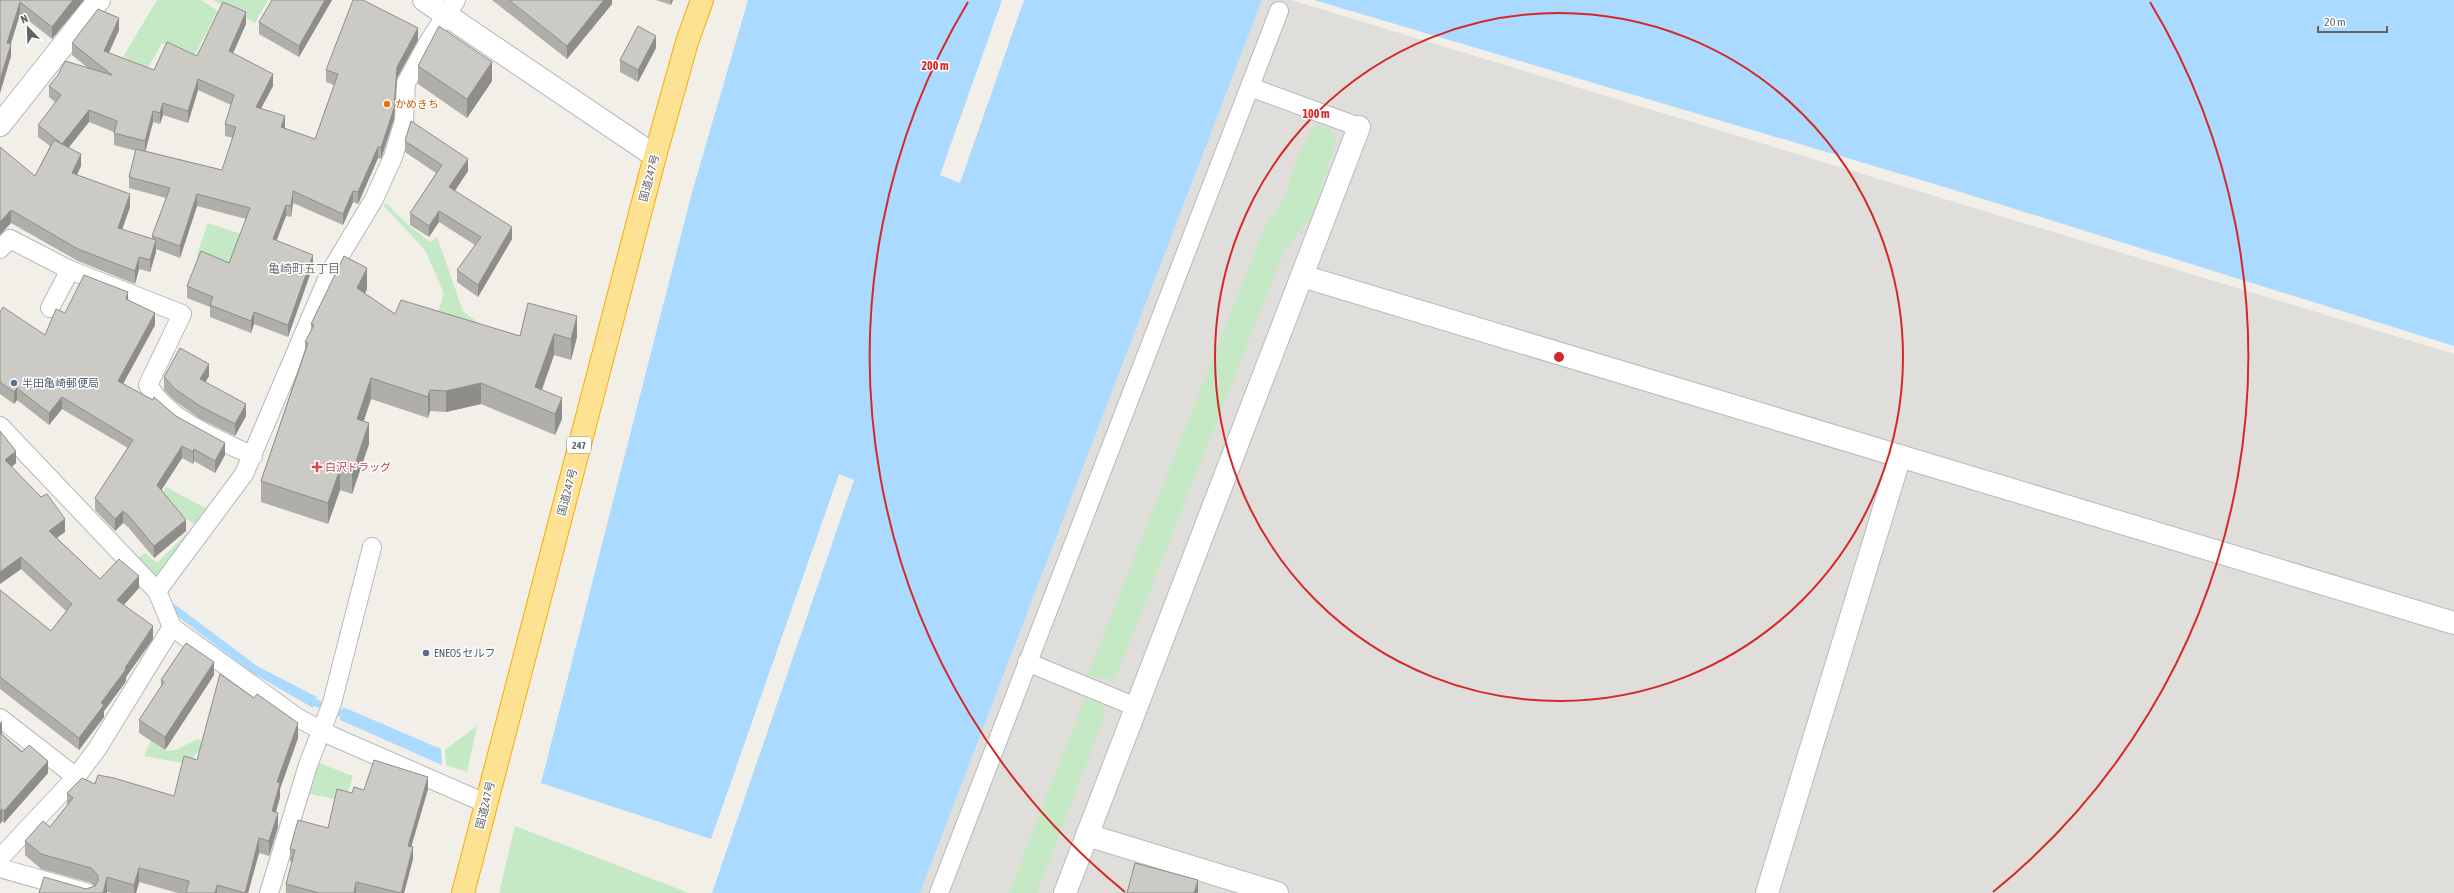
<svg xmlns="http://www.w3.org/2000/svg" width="2454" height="893" font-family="'Asap Condensed','Noto Sans JP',sans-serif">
<rect width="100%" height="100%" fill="#f1efe8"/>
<path fill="#e0deda" d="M1262 0H1291L2454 354V893H920Z"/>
<g fill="#c5e8c5">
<path d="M157 0H201L218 11 193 58 162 43 148 68 123 57Z"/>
<path d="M213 0H268L255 23Z"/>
<path d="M1318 125 1329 128 1336 140 1312 217 1285 249 1115 679 1098 678 1088 674 1264 229 1284 199 1296 161 1313 127Z"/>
<path d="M386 203 407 224 430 242 437 237 463 311 505 344 436 319 444 293 425 250 384 206Z"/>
<path d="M208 223 241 234 230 268 196 257Z"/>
<path d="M166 487 209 510 198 527 158 498Z"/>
<path d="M189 531 194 534 157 577 137 559 145 553 157 563Z"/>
<path d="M1084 700 1096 701 1106 712 1037 893H1009Z"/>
<path d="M477 726 467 772 446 765 445 750Z"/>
<path d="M198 739 204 744 188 764 144 756 151 741 165 751 175 750Z"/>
<path d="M316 762 353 776 345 801 306 793Z"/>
<path d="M515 826 689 893H499Z"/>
</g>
<g fill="#aadaff">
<path d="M748 0H1002L940 175 960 183 1024 0H1262L920 893H712L854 480 839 474 711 839 541 783 691 196Z"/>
<path d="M1314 0H2454V346L1938 185Z"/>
<path d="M173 603 257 666 317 697 313 708 251 672 176 615Z"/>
<path d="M343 707 441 749 442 765 340 720Z"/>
</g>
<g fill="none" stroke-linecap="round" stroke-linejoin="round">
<path stroke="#aadaff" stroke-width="7" d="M307 699 349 717"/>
<defs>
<g id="street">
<path d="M1250 87 1359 127"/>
<path d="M0 249 10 239 70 270 182 314 148 385C170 422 216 438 253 456"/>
<path d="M50 308 70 270"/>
<path d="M0 426 157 591 172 627 298 718 332 736 485 803"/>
<path d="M157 591 244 474 322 291 332 269 374 199 393 157 404 121 406 83 429 41 456 0"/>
<path d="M1027 662 1136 707"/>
<path d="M0 718 76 777"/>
<path d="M0 858 76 777 97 749 172 627"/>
<path d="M0 868 88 893"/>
<path d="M269 893 308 765 332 703 372 547"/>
<path d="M939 893 1279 11"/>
</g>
<g id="secondary">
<path d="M424 0 655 156"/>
<path d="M0 125 99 0"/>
<path d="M1302 276 2454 623"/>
<path d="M1087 835 1277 893"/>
<path d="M1065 893 1359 127"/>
<path d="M1767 893 1900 456"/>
</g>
<path id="highway" d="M463 893 655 156 687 42 702 0"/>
</defs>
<use href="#street" stroke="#b5b8bc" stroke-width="20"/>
<use href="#secondary" stroke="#b6babf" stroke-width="24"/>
<use href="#highway" stroke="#f9ab00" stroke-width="24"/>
<use href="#street" stroke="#fff" stroke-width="18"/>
<use href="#secondary" stroke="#fff" stroke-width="22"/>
<use href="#highway" stroke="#fde293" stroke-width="22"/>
</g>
<g fill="#afaea9" fill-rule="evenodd">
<path d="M0 0H84L52 39 20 14 11 44V56L0 93Z"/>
<path d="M332 0 299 57 259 34V22Z"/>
<path d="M492 0H612V4L567 59Z"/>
<path d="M656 0H673L671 5Z"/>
<path d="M246 24 233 53 273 86 261 108 285 128H284L315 139 334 85 326 82V70L418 40 397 78 394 119 383 153 381 159 378 158 358 204 353 202 343 225 293 203 291 217 286 216 276 240 313 266 288 337 254 324 251 333 210 317V307L187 298V286L229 263 246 219 197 206 180 258 156 249V252L150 272 139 269 135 284 78 261 11 223 0 147 35 176 50 146 38 137V125L56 103 49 97V86L88 68 72 55V43L119 30 109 53 154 70 197 56ZM198 90 231 105 225 124V136L233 138 222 170 145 151 153 122 160 124 163 115 188 123ZM89 122 114 132V145L136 151 129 177V188L166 198 152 236V239L122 230 130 207 77 175 81 166 69 147Z"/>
<path d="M656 48 638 82 620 72V60Z"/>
<path d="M418 66 492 81 467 118 418 84Z"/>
<path d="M405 141 468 171 455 191 512 239 478 297 457 282V270L475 245 439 222 429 237 410 225V213L436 173 405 152Z"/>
<path d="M367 289 365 294 395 314 520 336 528 303 577 337 571 360 554 355 542 390 562 419 555 435 481 404 446 412 430 411 428 418 371 399 364 421 369 444 352 494 340 490 328 524 261 502V481L305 349V342L311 331V324Z"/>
<path d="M128 300 155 325 123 384 176 416 225 455 215 473 194 461 193 464 182 458 161 490 186 531 154 558 128 527 123 523 115 531 95 510V498L128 448 62 409 49 425 17 400 14 404 0 394V312L45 335 65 313Z"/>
<path d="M209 376 205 382 246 416 235 436 200 419 175 401 164 390V377Z"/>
<path d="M0 431 16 463 12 467 65 532 57 538 100 579 139 588 124 605 153 639 126 677V681L124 684 104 711V717L79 750 0 689V590L51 631 66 611 21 569 0 584Z"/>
<path d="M214 675 165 750 139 733V720L161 687V680Z"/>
<path d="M0 719 2 734 48 773 4 823 2 821 0 824Z"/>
<path d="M298 738 280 789V797L276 812 278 827 269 856 259 853 248 893H178L139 882 136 893H112L107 892 86 889 94 886 91 883 41 869 25 855V841L50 827 67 805V793L95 784 174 796 197 760Z"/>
<path d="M428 789 411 846 413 859 404 893H286V884L292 862 290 861V849L328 828 352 793 364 790Z"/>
</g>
<g fill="#8f8d8a">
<path d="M73 0H84L52 39V27Z"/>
<path d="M325 0H332L299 57V46Z"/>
<path d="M604 0H612V4L567 59V46Z"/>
<path d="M671 0H673L671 5Z"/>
<path d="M20 2V14L7 55V43Z"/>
<path d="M246 12V24L229 62V51Z"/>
<path d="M119 18V30L104 63V51Z"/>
<path d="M418 28V40L397 78 394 119 383 153 381 159V147L397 67Z"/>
<path d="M656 36V48L638 82V70Z"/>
<path d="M11 44V56L0 93V80Z"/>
<path d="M492 62V81L467 118V99Z"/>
<path d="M273 74V86L256 118V107Z"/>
<path d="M198 79V90L188 123V111Z"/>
<path d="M163 103V115L160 124V113Z"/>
<path d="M89 110V122L62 156V144Z"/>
<path d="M153 111V122L145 153V141Z"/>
<path d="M285 116V128L281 139V127Z"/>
<path d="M378 147V158L358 204V192Z"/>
<path d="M81 154V166L72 185V173Z"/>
<path d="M468 159V171L449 199V187Z"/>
<path d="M293 191V203L291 217V206Z"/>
<path d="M353 191V202L343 225V214Z"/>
<path d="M130 194V207L118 241V228Z"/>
<path d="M197 194V206L180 258V246Z"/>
<path d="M286 205V216L273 250V239Z"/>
<path d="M11 210V223L0 235V222Z"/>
<path d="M439 211V222L429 237V226Z"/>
<path d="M512 227V239L478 297V285Z"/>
<path d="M156 240V252L150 272V260Z"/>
<path d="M313 255V266L288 337V325Z"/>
<path d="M139 257V269L135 284V271Z"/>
<path d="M367 268V289L357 310V288Z"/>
<path d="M128 292V304L126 299Z"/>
<path d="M254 312V324L251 333V321Z"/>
<path d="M155 313V325L118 393V381Z"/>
<path d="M577 316V337L571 360V339Z"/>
<path d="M554 334V355L536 406 535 387Z"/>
<path d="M209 364V376L200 392V379Z"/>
<path d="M371 378V399L357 440V419Z"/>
<path d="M481 383V404L446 412V391Z"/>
<path d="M17 388V400L14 404V392Z"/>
<path d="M430 390V411L428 418V397Z"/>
<path d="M62 397V409L49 425V413Z"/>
<path d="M562 398V419L555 435V414Z"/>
<path d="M246 404V416L235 436V424Z"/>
<path d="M369 423V444L352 494V473Z"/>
<path d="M225 443V455L215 473V461Z"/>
<path d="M182 446V458L157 497V485Z"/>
<path d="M194 449V461L193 464V452Z"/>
<path d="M16 451V463L5 472V460Z"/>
<path d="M340 469V490L328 524V503Z"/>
<path d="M123 511V523L115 531V519Z"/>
<path d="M65 519V532L49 543V531Z"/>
<path d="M186 520V531L154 558V546Z"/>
<path d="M21 557V569L0 584V572Z"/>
<path d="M139 576V588L117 612V600Z"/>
<path d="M153 626V639L126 677V681L124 684 104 711V717L79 750V738L101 703Z"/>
<path d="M214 662V675L165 750V737Z"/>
<path d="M2 721V734L0 736V724Z"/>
<path d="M298 723V738L280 789V797L272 826V811L277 782Z"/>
<path d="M48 761V773L4 823V811Z"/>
<path d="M428 777V789L408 858V846Z"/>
<path d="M2 809V821L0 824V812Z"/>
<path d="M278 813V827L269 856V841Z"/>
<path d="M259 838V853L248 893H245Z"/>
<path d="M413 847V859L404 893H401Z"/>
<path d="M139 868V882L136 893H134V885Z"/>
<path d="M107 877V893H103Z"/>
<path d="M1198 880V893H1194Z"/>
<path d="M356 882V893H354Z"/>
<path d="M217 885V893H215Z"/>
</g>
<g fill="#cccac5" stroke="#8f8d8a">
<path d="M0 0H73L52 27 20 2 7 43 11 44 0 80Z"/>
<path d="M272 0H325L299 46 259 22Z"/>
<path d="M353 0H363L418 28 397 67 394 108 383 142 381 147H378L358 192 353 191 343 214 293 191 291 206 286 205 273 239 313 255 288 325 254 312 251 321 210 305 213 297 187 286 201 251 229 263 250 208 197 194 180 246 152 236 170 188 129 177 136 149 222 170 236 127 225 124 234 95 198 79 188 111 163 103 160 113 153 111 145 141 114 133 117 121 89 110 62 144 38 125 61 95 49 86 58 75 65 61 112 75 72 43 98 9 119 18 104 51 154 70 167 42 197 56 223 2 246 12 229 51 273 74 256 107 285 116 281 127 315 139 338 74 326 70Z"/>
<path d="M509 0H604L567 46Z"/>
<path d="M439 26 492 62 467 99 418 66Z"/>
<path d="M638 26 656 36 638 70 620 60Z"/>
<path d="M411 121 468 159 449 187 512 227 478 285 457 270 481 237 439 211 429 226 410 213 442 165 405 141Z"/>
<path d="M54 140 81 154 72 173 130 194 118 228 156 240 150 260 139 257 135 271 78 249 11 210 0 222V147L35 176Z"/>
<path d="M344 256 367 268 357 288 395 314 401 300 520 336 528 303 577 316 571 339 554 334 535 387 562 398 555 414 481 383 446 391 430 390 428 397 371 378 357 419 369 423 352 473 340 469 328 503 261 481 308 343 305 342 314 325 311 324Z"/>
<path d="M84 275 128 292 126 299 155 313 118 381 153 400 154 397 176 416 225 443 215 461 194 449 193 452 182 446 157 485 186 520 154 546 128 515 123 511 115 519 95 498 133 440 62 397 49 413 17 388 14 392 0 382V312L3 307 45 335 56 309 65 313Z"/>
<path d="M180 348 209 364 200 379 246 404 235 424 200 406 175 389 164 377Z"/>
<path d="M0 431 16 451 5 460 41 497 47 494 65 519 49 531 100 579 119 559 139 576 117 600 153 626 125 668 126 669 124 672 101 703 104 705 79 738 0 677V590L51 631 72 604 21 557 0 572Z"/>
<path d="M186 643 214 662 165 737 139 720 164 682 161 680Z"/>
<path d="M220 674 254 698 257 694 298 723 277 782 280 783 272 811 278 813 269 841 259 838 245 893 217 885 215 893H186L189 881 139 868 134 885 107 877 103 893H39L44 877 86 889 95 886 98 881V875L91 868 41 854 25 841 43 821 50 827 73 798 67 793 82 778 95 784 98 775 114 778 174 796 184 756 197 760Z"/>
<path d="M0 733 22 752 29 745 48 761 4 811 2 809 0 812Z"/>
<path d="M374 760 428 777 408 846 413 847 401 893 356 882 354 893H319L286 884 295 850 290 849 298 820 328 828 337 789 352 793 354 787 364 790Z"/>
<path d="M1135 863 1198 880 1194 893H1127Z"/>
</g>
<g fill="none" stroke="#d62828" stroke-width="2">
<circle cx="1559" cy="357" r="344"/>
<path d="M1125 892A689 689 0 0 1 968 2M2150 2A689 689 0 0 1 1993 892"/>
</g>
<circle fill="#e8710a" stroke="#fff" stroke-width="1.5" cx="387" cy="104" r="4"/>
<g fill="#5c6f8a" stroke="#fff" stroke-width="1.5">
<circle cx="14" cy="383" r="4"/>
<circle cx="426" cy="653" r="4"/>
</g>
<path fill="#e0444e" stroke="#fff" stroke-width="1.5" d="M315 461h4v4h4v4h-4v4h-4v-4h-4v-4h4z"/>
<g text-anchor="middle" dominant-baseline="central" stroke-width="3" stroke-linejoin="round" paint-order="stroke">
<rect fill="#fff" stroke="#8f9295" stroke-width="1" x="567" y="437" width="24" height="16" rx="3"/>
<g font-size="10" font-weight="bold" fill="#5f6368">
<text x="579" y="445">247</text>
</g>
<g font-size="11" fill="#c56008" stroke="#fff" text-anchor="start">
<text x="395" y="104">かめきち</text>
</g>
<g font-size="11" fill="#5f6368" stroke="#fff">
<text transform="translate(649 178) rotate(-75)">国道247号</text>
<text transform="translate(567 492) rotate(-75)">国道247号</text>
<text transform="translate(485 805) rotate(-76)">国道247号</text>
</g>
<g font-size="11" fill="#4e5e75" stroke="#fff" text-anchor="start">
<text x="22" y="383">半田亀崎郵便局</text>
<text x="434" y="653">ENEOS セルフ</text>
</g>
<g font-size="11" fill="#be3a42" stroke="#fff" text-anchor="start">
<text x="325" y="467">白沢ドラッグ</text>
</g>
<g font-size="12" fill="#70757a" stroke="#fff">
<text x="304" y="269">亀崎町五丁目</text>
</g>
</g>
<circle cx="1559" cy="357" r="6" fill="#d62828" stroke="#fff" stroke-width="2"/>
<g font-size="12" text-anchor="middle" font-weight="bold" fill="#d62828" stroke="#fff" stroke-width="3" stroke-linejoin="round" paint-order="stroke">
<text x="935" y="70">200 m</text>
<text x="1316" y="118">100 m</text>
</g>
<g transform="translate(28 28) rotate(337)" stroke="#ffffff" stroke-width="3" paint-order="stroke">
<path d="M0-3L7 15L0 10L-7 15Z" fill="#5f6368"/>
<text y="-6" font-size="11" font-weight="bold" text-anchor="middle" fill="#5f6368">N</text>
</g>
<path d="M2318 26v6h69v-6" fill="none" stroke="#5f6368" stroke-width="2"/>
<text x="2324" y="26" font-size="12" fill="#5f6368" stroke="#ffffff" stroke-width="3" paint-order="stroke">20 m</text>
</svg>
